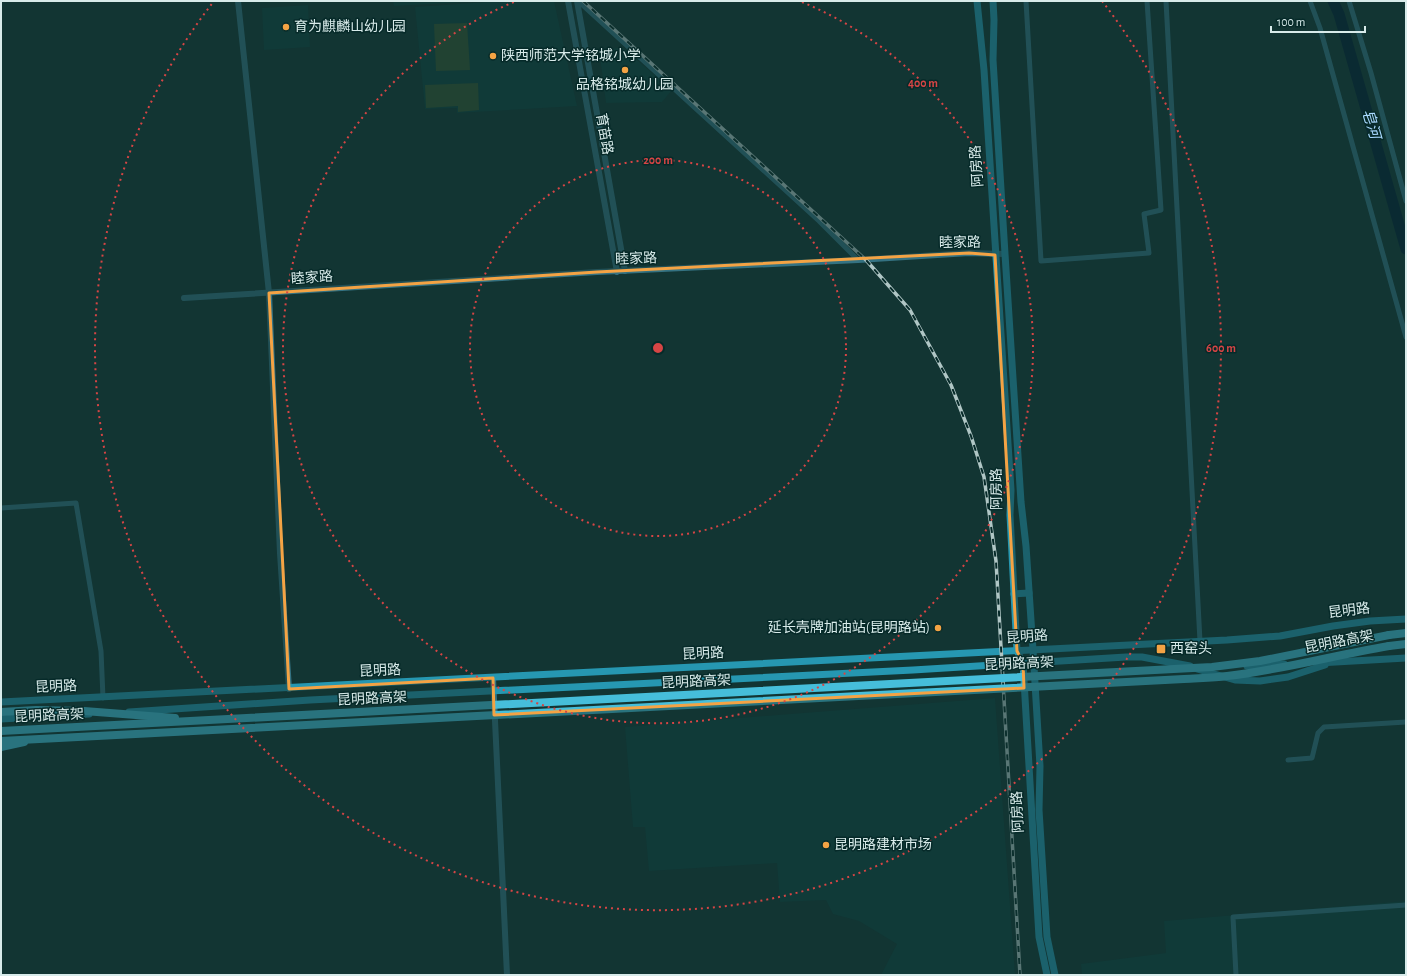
<svg xmlns="http://www.w3.org/2000/svg" width="1407" height="976" font-family="'Alegreya Sans','Noto Sans SC',sans-serif">
<rect width="100%" height="100%" fill="#123533"/>
<g fill="#0f403e">
<path d="M393 1H486L394 6Z"/>
<path d="M487 1H554L577 106 457 113V108L425 109 415 7 487 2Z"/>
<path d="M308 5 310 47 264 50 262 8Z"/>
<path d="M623 48 672 90 662 102 606 103 599 49Z"/>
<path d="M995 698 1015 975H881L897 944 859 921 833 914 826 900 780 902 777 863 649 871 645 827H633L625 727Z"/>
<path d="M1406 901V975H1082L1081 964 1166 953 1164 921Z"/>
</g>
<g fill="#345231">
<path d="M467 23 470 70 436 71 434 24Z"/>
<path d="M478 83 479 110 458 112V106L426 108 425 85Z"/>
</g>
<g fill="none" stroke-linecap="round" stroke-linejoin="round">
<path stroke="#001d32" stroke-width="11" d="M1333 1 1339 14 1406 249"/>
<g stroke="#347282" stroke-width="5">
<path d="M578 1 819 221 858 260"/>
<path d="M1026 1 1041 261 1149 253 1144 214 1161 210 1147 1"/>
<path d="M1166 1 1200 641"/>
<path d="M1310 1 1320 28 1406 337"/>
<path d="M1349 1 1371 73 1406 201"/>
<path d="M1 508 76 503 101 651 103 698"/>
<path d="M1288 760 1312 758 1318 733 1324 727 1406 722"/>
<path d="M1236 975 1233 917 1406 905"/>
</g>
<g stroke="#347282" stroke-width="6">
<path d="M238 1 269 293 280 553 289 689"/>
<path d="M568 1 617 272"/>
<path d="M577 1 625 271"/>
<path d="M184 298 597 272 858 260 969 253 1005 254"/>
<path d="M493 678 507 975"/>
</g>
<g stroke="#2697b1" stroke-width="7">
<path d="M977 1 984 70 1011 490 1010 515 1017 651 1023 663 1039 937 1047 975"/>
<path d="M993 1 994 20 993 60 1005 254 1021 502 1026 546 1033 650 1040 766 1039 810 1047 937 1055 975"/>
<path d="M1014 594 1029 593"/>
<path d="M1318 663 1406 658"/>
<path d="M1247 666 1284 664"/>
<path d="M1197 669 1235 680 1260 681 1288 677 1325 665"/>
<path d="M1 702 1227 640 1280 636 1333 626 1370 621 1406 619"/>
<path d="M129 712 310 700 913 670 1126 657H1142L1190 666"/>
<path d="M1 719 89 714"/>
</g>
<g stroke="#46beda" stroke-width="8">
<path d="M1389 635 1406 633"/>
<path d="M1389 646 1406 644"/>
<path d="M1 747 24 742"/>
</g>
<defs>
<path id="rail" d="M583 1 866 260 910 310 951 385 971 436 984 477 996 561 1020 975"/>
</defs>
<use href="#rail" stroke="#b0c6c5" stroke-width="3.5"/>
<use href="#rail" stroke="#062a29" stroke-width="2" stroke-dasharray="6" stroke-linecap="butt"/>
<g stroke="#46beda" stroke-width="8">
<path d="M1 712 36 710 84 711 175 718"/>
<path d="M1 731 1212 667 1260 661 1389 635"/>
<path d="M1 741 1184 679C1198 678 1213 678 1227 676 1281 670 1335 655 1389 646"/>
</g>
</g>
<path d="M0 0H1407V976H0ZM969 253 995 255 1017 651 1023 663 1024 688 494 715 493 678 289 689 269 293 597 272Z" fill="#123533" fill-opacity=".55" fill-rule="evenodd"/>
<path fill="none" stroke="#f4a344" stroke-width="3" stroke-linejoin="round" d="M969 253 995 255 1017 651 1023 663 1024 688 494 715 493 678 289 689 269 293 597 272Z"/>
<g fill="none" stroke="#d64545" stroke-width="2" stroke-dasharray="2 4">
<circle cx="658" cy="348" r="188"/>
<path d="M802 2A375 375 0 1 1 514 2"/>
<path d="M1102 1A563 563 0 1 1 214 1"/>
</g>
<g fill="#f4a344" stroke="#062a29" stroke-width="1.5">
<circle cx="286" cy="27" r="4"/>
<circle cx="493" cy="56" r="4"/>
<circle cx="625" cy="70" r="4"/>
<circle cx="938" cy="628" r="4"/>
<rect x="1156" y="644" width="10" height="10" rx="2"/>
<circle cx="826" cy="845" r="4"/>
</g>
<g text-anchor="middle" dominant-baseline="central" stroke-width="3" stroke-linejoin="round" paint-order="stroke">
<g font-size="14" fill="#d8ebea" stroke="#062a29" text-anchor="start">
<text x="294" y="27">育为麒麟山幼儿园</text>
<text x="501" y="56">陕西师范大学铭城小学</text>
<text x="625" y="85" text-anchor="middle">品格铭城幼儿园</text>
<text x="930" y="628" text-anchor="end">延长壳牌加油站(昆明路站)</text>
<text x="1170" y="649">西窑头</text>
<text x="834" y="845">昆明路建材市场</text>
</g>
<g font-size="14" fill="#d8ebea" stroke="#062a29">
<text transform="translate(604 134) rotate(80)">育苗路</text>
<text transform="translate(977 166) rotate(-94)">阿房路</text>
<text transform="translate(960 243) rotate(-1)">睦家路</text>
<text transform="translate(636 259) rotate(-2)">睦家路</text>
<text transform="translate(312 278) rotate(-4)">睦家路</text>
<text transform="translate(997 489) rotate(-91)">阿房路</text>
<text transform="translate(1349 611) rotate(-7)">昆明路</text>
<text transform="translate(1027 637) rotate(-4)">昆明路</text>
<text transform="translate(1339 642) rotate(-11)">昆明路高架</text>
<text transform="translate(703 654) rotate(-3)">昆明路</text>
<text transform="translate(1019 664) rotate(-3)">昆明路高架</text>
<text transform="translate(380 671) rotate(-3)">昆明路</text>
<text transform="translate(696 682) rotate(-3)">昆明路高架</text>
<text transform="translate(56 687) rotate(-3)">昆明路</text>
<text transform="translate(372 699) rotate(-3)">昆明路高架</text>
<text transform="translate(49 716) rotate(-3)">昆明路高架</text>
<text transform="translate(1018 812) rotate(-93)">阿房路</text>
</g>
<g font-size="15" font-style="italic" fill="#a9d9ff" stroke="#062a29">
<text transform="translate(1371 124) rotate(74)">皂河</text>
</g>
</g>
<circle cx="658" cy="348" r="6" fill="#d64545" stroke="#062a29" stroke-width="2"/>
<g font-size="12" text-anchor="middle" font-weight="bold" fill="#d64545" stroke="#062a29" stroke-width="3" stroke-linejoin="round" paint-order="stroke">
<text x="923" y="87">400 m</text>
<text x="658" y="164">200 m</text>
<text x="1221" y="352">600 m</text>
</g>
<rect width="1407" height="976" fill="none" stroke="#d8ebea" stroke-width="4"/>
<path d="M1271 26v6h94v-6" fill="none" stroke="#d8ebea" stroke-width="2"/>
<text x="1277" y="26" font-size="12" fill="#d8ebea" stroke="#062a29" stroke-width="3" paint-order="stroke">100 m</text>
</svg>
